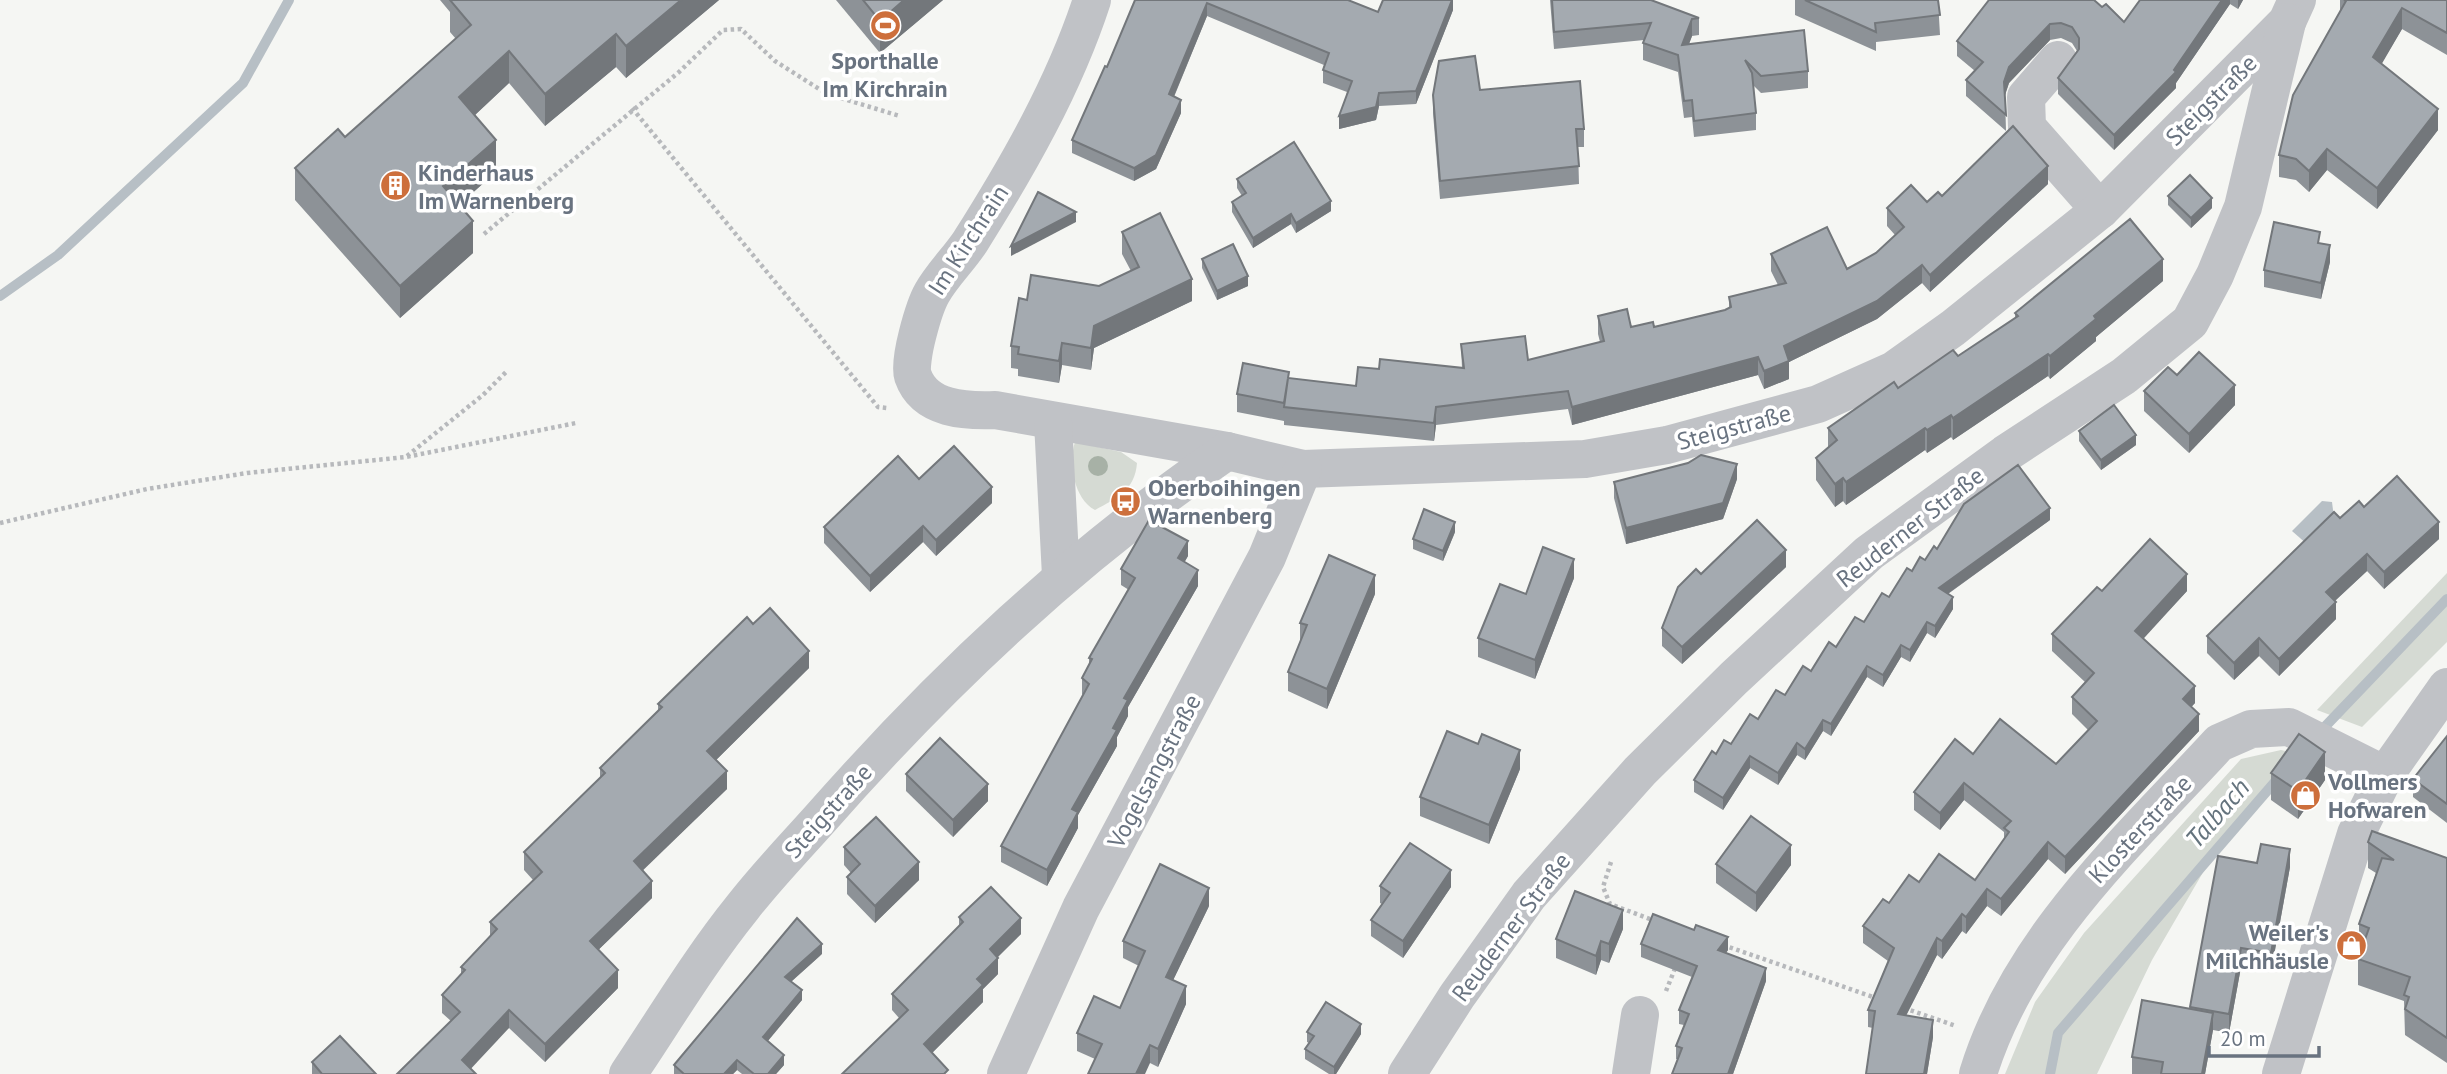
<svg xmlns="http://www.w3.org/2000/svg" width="2447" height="1074" font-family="'PT Sans',sans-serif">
<rect width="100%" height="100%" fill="#f5f6f3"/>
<g fill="#d5dad3">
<path d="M1075 442 1121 452 1137 463C1135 490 1117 498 1095 510 1074 499 1068 463 1075 442Z"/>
<path d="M2447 573V642L2362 727 2317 710Z"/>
<path d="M2281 750 2303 755 2212 857 2152 960 2097 1074H2005L2035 1002 2084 933 2241 759Z"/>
</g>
<path fill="#b7bfc5" d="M2322 501 2332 502 2334 518 2308 545 2292 531Z"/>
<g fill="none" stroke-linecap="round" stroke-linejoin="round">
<g stroke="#b7bfc5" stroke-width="10">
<path d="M0 296 58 255 243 83 289 0"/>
<path d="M2317 735 2447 599"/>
<path d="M2050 1074 2058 1033 2280 776"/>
</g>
<g stroke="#b7b9bc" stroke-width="4.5" stroke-dasharray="3.5 3.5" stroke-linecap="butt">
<path d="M632 108 878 407 887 408"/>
<path d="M484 234 679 72 723 30 741 29 775 61 827 94 900 116"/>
<path d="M407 456 483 395 507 371"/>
<path d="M0 523 147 489 247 473 406 457 576 423"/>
<path d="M1611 862 1603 887 1610 904 1655 921"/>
<path d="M1723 945 1876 998"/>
<path d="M1666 991 1676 966"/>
<path d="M1904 1008 1956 1026"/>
</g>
<g stroke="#c0c2c6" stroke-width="38">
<path d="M1092 0C1064 86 1018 166 970 242 958 260 942 275 932 293 924 307 908 361 913 376 925 410 966 411 995 410L1227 451"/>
<path d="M2058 60 2026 97 2027 127 2100 210"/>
<path d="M1053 422 1061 576"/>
<path d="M628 1074C665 1019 700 960 742 908 766 877 793 849 819 820 944 678 1072 558 1227 451L1303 469 1585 459 1667 445 1818 404 1894 370 1953 328 2100 210 2287 22 2297 0"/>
<path d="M1006 1074 1081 908 1267 557 1303 469"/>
<path d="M1407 1074 1457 996 1529 895 1640 771 1734 678 1869 553 2005 454 2124 376 2190 322 2215 275 2243 207 2287 22"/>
<path d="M1631 1074 1640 1015"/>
<path d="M1978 1074C2019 940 2127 843 2219 743L2251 729 2289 727 2385 775"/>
<path d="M2281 1074 2356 834 2385 775 2447 687"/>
</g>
</g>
<circle fill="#a7b1a6" cx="1098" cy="466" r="10"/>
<g fill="#8d9297">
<path d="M440 0H719L626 78 616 67 545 126 509 83 475 115 496 172 459 205 473 253 400 318 295 200V168L345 137 456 39 450 32V12Z"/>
<path d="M836 0H943L880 53Z"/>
<path d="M1135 0H1348L1378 12 1453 0V10L1416 104 1379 106 1376 120 1339 129 1347 92 1323 83V70L1324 65 1207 16 1174 97 1181 113 1156 169 1134 181 1072 153V140L1107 67Z"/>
<path d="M1550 0H1651L1699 18V35L1692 36 1689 44 1808 71V88L1761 93 1753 85 1756 113V130L1694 137 1692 117 1684 118 1678 72 1643 60V43L1644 40 1554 49Z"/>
<path d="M1795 0H1938L1940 35 1876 42V51L1795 15Z"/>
<path d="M2140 0H2243L2238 9 2230 4 2176 83V88L2114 150 2058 94V78L2077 51 2072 43 2061 38 2050 40 2009 83 2005 95 2006 131 1966 96V80L1975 71 1957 56V41L2102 7 2124 22Z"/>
<path d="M2340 0H2447V55L2402 29 2381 64 2438 130 2377 209 2327 170 2309 192 2296 180 2279 177V155L2340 13Z"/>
<path d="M1480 90 1584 129V147H1578L1579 184 1440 199 1433 113V95Z"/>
<path d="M1237 179 1331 211 1296 233 1291 224 1253 248 1232 212V202L1242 196 1237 188Z"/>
<path d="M2048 184 1930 292 1922 283 1877 319 1789 362V379L1764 389 1758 375 1572 425 1568 409 1436 425 1434 441 1284 425V418V421L1237 412V394L1289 378 1356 386 1379 369 1462 368 1461 344 1528 360 1600 342 1598 334V316L1631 327H1654L1725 310 1729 308V297L1778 285 1771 271V254L1847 269 1876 253 1895 235 1887 226V208L1927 202 1942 196Z"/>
<path d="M2168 196 2212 208 2191 228 2168 205Z"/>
<path d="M1122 232 1192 301 1094 348 1091 370 1062 365 1059 383 1018 376V369L1011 368V346L1027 300 1099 286 1131 271 1122 254Z"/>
<path d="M2320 244 2330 262 2321 299 2264 287V270Z"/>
<path d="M1202 259 1248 286 1217 300 1202 268Z"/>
<path d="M2163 281 2096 337V341L2050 379 2048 376 1953 440 1951 437 1927 453 1925 450 1846 505 1843 501 1835 507 1816 480V458L1828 447V428L1898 388 1958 356 2015 318V313Z"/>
<path d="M2177 375 2235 405 2189 453 2144 411V391Z"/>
<path d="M2079 431 2136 445 2101 470 2079 441Z"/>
<path d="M919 479 992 503 936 556 923 542 870 592 824 543V527Z"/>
<path d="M1737 479 1723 519 1626 544 1614 498V482Z"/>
<path d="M2364 507 2439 539 2384 589 2367 571 2335 601 2336 619 2279 676 2259 656 2234 680 2207 653V636L2340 518Z"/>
<path d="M2050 520 1948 594 1953 609 1935 638 1927 633 1910 662 1901 657 1883 687 1867 677 1831 736 1823 731 1805 760 1797 755 1778 785 1750 768 1723 810 1694 792V780L1716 754 1731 744 1864 622 1889 597 1912 571 1937 549Z"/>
<path d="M1455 532 1443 561 1413 549V539Z"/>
<path d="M1188 556 1184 562 1198 586 1128 707V716L1117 737V746L1078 815V828L1047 886 1001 862V846L1083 695 1082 694V678L1089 665V658L1129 590 1121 585V569Z"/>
<path d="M1786 567 1682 664 1662 646V628L1701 574Z"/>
<path d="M1574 578 1535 679 1478 657V638L1526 594Z"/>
<path d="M2102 591H2187L2143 638 2195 703 2191 707 2199 731 2065 874 2048 859 2001 916 1987 906 1966 934 1962 931 1942 959 1937 955 1906 1016 1933 1037 1927 1074H1866L1873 1028 1868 1027V1010L1888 961 1863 943V926L1889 903 1919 882 1975 880 2004 839V832L1964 800 1940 830 1914 810V792L1973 754 2056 764 2088 730 2072 714V697L2085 682 2052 651V634Z"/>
<path d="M1375 594 1327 709 1288 691V672L1300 642V623Z"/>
<path d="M753 624 809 668 716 760 727 789 642 870 652 898 598 950 618 988 545 1062 509 1028 397 1074 451 1021 442 1013V995L461 975V967L490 936V922L533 880 524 870V852L600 778V768L658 711V704Z"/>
<path d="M2447 736V823L2413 797V779Z"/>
<path d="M1520 769 1489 844 1420 816V797Z"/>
<path d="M2271 773 2325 780 2298 819 2271 800Z"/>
<path d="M906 774 988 801 953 837 906 791Z"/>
<path d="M2368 842 2447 858V1063L2405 1035 2404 1001 2358 985V959L2360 951 2359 950V924L2376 873 2368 868Z"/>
<path d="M844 847 919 880 875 923 847 894V877L851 873 844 865Z"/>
<path d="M2257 863 2290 867 2271 972 2241 967 2229 1033 2213 1030 2205 1074H2132V1057L2190 1009Z"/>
<path d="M1716 864 1791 865 1756 912 1716 883Z"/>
<path d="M1380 886 1451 887 1403 958 1371 936V920L1382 904 1380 903Z"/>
<path d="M1209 906 1173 980 1186 1004 1158 1067 1150 1063 1095 1059 1077 1051V1033L1120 1008 1139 966 1123 958V941Z"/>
<path d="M959 917 1021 934 997 957 998 974 983 989V1002L932 1053 948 1074 892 1010V994L959 926Z"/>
<path d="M1623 929 1609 963 1601 960 1596 975 1556 958V939Z"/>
<path d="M1641 944 1728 950 1726 953 1766 981 1733 1074H1672L1678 1059H1676V1046L1684 1025 1679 1024V1010L1692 977 1641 957Z"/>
<path d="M822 954 791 982 802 1000 767 1041 784 1065 776 1074H742L737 1070 733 1074H674V1065Z"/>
<path d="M1307 1032 1361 1034 1336 1074H1329L1305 1059V1049L1309 1043 1307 1042Z"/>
<path d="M312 1062 376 1074H312Z"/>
</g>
<g fill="#73777b">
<path d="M681 0H719L626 78V46Z"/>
<path d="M904 0H943L880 53V21Z"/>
<path d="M1452 0H1453V10L1416 104V91Z"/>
<path d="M2222 0H2230V4L2176 83V88L2114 150V135L2174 70Z"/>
<path d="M2238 0H2243L2238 9Z"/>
<path d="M1207 3V16L1169 108V94Z"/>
<path d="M2402 8V29L2373 79V57Z"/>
<path d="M1692 19V36L1682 62V45Z"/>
<path d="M2050 24V40L2009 83 2004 98V82L2009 67Z"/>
<path d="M616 34V67L545 126V94Z"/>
<path d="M509 51V83L459 130V97Z"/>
<path d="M1379 93V106L1376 120 1339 129V116Z"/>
<path d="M1181 100V113L1156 169 1134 181V168Z"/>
<path d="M2438 109V130L2377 209V188Z"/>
<path d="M496 140V172L443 219V186Z"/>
<path d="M2327 149V170L2309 192V171Z"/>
<path d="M2048 166V184L1930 292V275Z"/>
<path d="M2212 198V208L2191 228V218Z"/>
<path d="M1331 201V211L1296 233V223Z"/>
<path d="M1076 212V222L1011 256V246Z"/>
<path d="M1291 214V224L1253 248V238Z"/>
<path d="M473 221V253L400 318V286Z"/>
<path d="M2330 245V262L2321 299V283Z"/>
<path d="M2163 259V281L2096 337V341L2050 379V356L2094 316Z"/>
<path d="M1922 265V283L1877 319 1789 362V379L1764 389V371L1784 346Z"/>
<path d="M1248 276V286L1217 300V291Z"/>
<path d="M1192 279V301L1094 348 1091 370V348L1094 326Z"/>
<path d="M1062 343V365L1059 383V361Z"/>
<path d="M2048 354V376L1953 440V418Z"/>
<path d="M1758 357V375L1572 425V407Z"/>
<path d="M2235 385V405L2189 453V434Z"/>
<path d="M1436 407V425L1434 441V423Z"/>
<path d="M1951 415V437L1927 453V430Z"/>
<path d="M1925 428V450L1846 505V482Z"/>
<path d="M2136 435V445L2101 470V460Z"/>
<path d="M1737 464V479L1723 519 1626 544V528Z"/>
<path d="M1843 478V501L1835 507V484Z"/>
<path d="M992 487V503L936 556V540Z"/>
<path d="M2050 508V520L1939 600V588Z"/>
<path d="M1455 522V532L1443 561V551Z"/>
<path d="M2439 522V539L2384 589V572Z"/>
<path d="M923 526V542L870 592V576Z"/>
<path d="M1188 541V556L1178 574V558Z"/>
<path d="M1786 550V567L1682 664V647Z"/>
<path d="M2367 554V571L2326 609V592Z"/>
<path d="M1574 559V578L1535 679V660Z"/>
<path d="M1198 570V586L1128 707V716L1117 737V746L1078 815V828L1047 886V870L1072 809 1113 728 1124 698Z"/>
<path d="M2187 574V591L2135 648V631Z"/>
<path d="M1375 575V594L1327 709V689Z"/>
<path d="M1953 597V609L1935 638V626Z"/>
<path d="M2336 602V619L2279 676V659Z"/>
<path d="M1927 622V633L1910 662V650Z"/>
<path d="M2259 638V656L2234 680V663Z"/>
<path d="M1901 645V657L1883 687V675Z"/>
<path d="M809 651V668L707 769V751Z"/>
<path d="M1867 666V677L1831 736V724Z"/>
<path d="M2195 686V703L2183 716V699Z"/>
<path d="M2199 714V731L2065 874V857Z"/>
<path d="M1823 720V731L1805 760V749Z"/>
<path d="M1797 743V755L1778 785V773Z"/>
<path d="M1520 750V769L1489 844V825Z"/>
<path d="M2325 752V780L2298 819V791Z"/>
<path d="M1750 756V768L1723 810V798Z"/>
<path d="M727 771V789L634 879V861Z"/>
<path d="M1964 783V800L1940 830V813Z"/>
<path d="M988 784V801L953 837V820Z"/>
<path d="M2048 842V859L2001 916V899Z"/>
<path d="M1791 845V865L1756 912V893Z"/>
<path d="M2290 849V867L2271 972V953Z"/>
<path d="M919 862V880L875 923V906Z"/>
<path d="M1451 870V887L1403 958V941Z"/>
<path d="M652 881V898L590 958V941Z"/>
<path d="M1209 888V906L1166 995V977Z"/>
<path d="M1987 889V906L1966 934V917Z"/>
<path d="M1623 910V929L1609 963V944Z"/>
<path d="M1962 914V931L1942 959V941Z"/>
<path d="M1021 918V934L990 965V949Z"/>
<path d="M1728 937V950L1718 963V950Z"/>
<path d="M1937 938V955L1898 1031V1014Z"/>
<path d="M1601 941V960L1596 975V956Z"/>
<path d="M822 944V954L785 987V977Z"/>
<path d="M2241 948V967L2229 1033V1014Z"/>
<path d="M998 958V974L983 989V1002L924 1061V1044L977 979Z"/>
<path d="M1766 968V981L1733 1074H1728Z"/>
<path d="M618 970V988L545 1062V1044Z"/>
<path d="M1186 986V1004L1158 1067V1049Z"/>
<path d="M802 990V1000L763 1047V1037Z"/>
<path d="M509 1010V1028L466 1074 462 1060Z"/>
<path d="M2213 1013V1030L2205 1074H2202Z"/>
<path d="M1933 1020V1037L1927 1074H1924Z"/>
<path d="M1361 1024V1034L1336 1074H1334V1067Z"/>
<path d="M1150 1045V1063L1145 1074H1136Z"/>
<path d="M784 1055V1065L776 1074H768Z"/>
<path d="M737 1060V1070L733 1074H724Z"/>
</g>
<g fill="#a4aab0" stroke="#73777b" stroke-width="2">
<path d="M450 0H681L626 46 616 34 545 94 509 51 459 97 496 140 443 186 473 221 400 286 295 168 338 129 345 137 471 25Z"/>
<path d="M863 0H904L880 21Z"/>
<path d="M1135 0H1348L1378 12 1383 0H1452L1416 91 1379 93 1376 107 1339 116 1352 81 1323 70 1329 53 1207 3 1169 94 1181 100 1156 155 1134 168 1072 140 1105 66 1107 67Z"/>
<path d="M1552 0H1651L1699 18 1692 19 1682 45 1804 30 1808 71 1761 76 1745 60 1752 73 1756 113 1694 121 1692 100 1684 101 1678 55 1643 43 1651 23 1554 32Z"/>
<path d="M1805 0H1938L1940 15 1875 23 1876 32Z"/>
<path d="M1989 0H2094L2102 7 2106 4 2124 22 2140 0H2222L2174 70 2176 72 2114 135 2058 78 2079 49V38L2072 27 2061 23 2050 24 2009 67 2004 82 2006 115 1966 80 1983 62 1957 41Z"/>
<path d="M2344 0H2447V33L2402 8 2373 57 2438 109 2377 188 2327 149 2309 171 2296 159 2279 155 2293 95 2346 1Z"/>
<path d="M1475 56 1480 90 1580 81 1584 129H1576L1579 166 1440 181 1433 95 1439 61Z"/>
<path d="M2013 126 2048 166 1930 275 1922 265 1877 301 1784 346 1789 361 1764 371 1758 357 1572 407 1568 391 1436 407 1434 423 1284 407 1288 378 1284 403 1237 394 1243 363 1289 372 1288 378 1356 386 1358 367 1379 369 1380 359 1464 368 1461 344 1525 336 1528 360 1604 341 1598 316 1627 309 1631 327 1653 322 1654 327 1725 310 1731 307 1729 297 1786 283 1771 254 1827 227 1847 269 1876 253 1904 227 1887 208 1911 185 1927 202 1938 192 1942 196Z"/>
<path d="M1294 142 1331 201 1296 223 1291 214 1253 238 1232 202 1246 193 1237 179Z"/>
<path d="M2190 175 2212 198 2191 218 2168 196Z"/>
<path d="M1038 192 1076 212 1011 246Z"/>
<path d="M1160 213 1192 279 1094 326 1091 348 1062 343 1059 361 1018 354 1019 347 1011 346 1019 298 1027 300 1031 275 1099 286 1139 267 1122 232Z"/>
<path d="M2130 219 2163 259 2094 316 2096 319 2050 356 2048 354 1953 418 1951 415 1927 430 1925 428 1846 482 1843 478 1835 484 1816 458 1837 440 1828 428 1894 382 1898 388 1953 350 1958 356 2018 316 2015 313Z"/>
<path d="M2274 222 2320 232 2318 243 2330 245 2321 283 2264 270Z"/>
<path d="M1233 244 1248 276 1217 291 1202 259Z"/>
<path d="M2199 352 2235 385 2189 434 2144 391 2168 367 2177 375Z"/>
<path d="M2114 405 2136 435 2101 460 2079 431Z"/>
<path d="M954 446 992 487 936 540 923 526 870 576 824 527 898 456 919 479Z"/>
<path d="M1701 455 1737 464 1723 503 1626 528 1614 482 1688 463Z"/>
<path d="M2018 465 2050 508 1939 588 1953 597 1935 626 1927 622 1910 650 1901 645 1883 675 1867 666 1831 724 1823 720 1805 749 1797 743 1778 773 1750 756 1723 798 1694 780 1712 751 1716 754 1724 740 1731 744 1750 714 1758 719 1776 690 1785 695 1803 666 1811 671 1829 642 1836 647 1855 617 1864 622 1882 593 1889 597 1907 568 1912 571 1920 557 1925 560 1934 546 1937 549 1964 504Z"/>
<path d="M2397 476 2439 522 2384 572 2367 554 2326 592 2336 602 2279 659 2259 638 2234 663 2207 636 2334 512 2340 518 2359 501 2364 507Z"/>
<path d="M1424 509 1455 522 1443 551 1413 539Z"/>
<path d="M1149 520 1188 541 1178 558 1198 570 1124 698 1128 700 1113 728 1117 730 1072 809 1078 812 1047 870 1001 846 1089 684 1082 678 1092 659 1089 658 1135 578 1121 569Z"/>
<path d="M1757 520 1786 550 1682 647 1662 628 1678 587 1696 569 1701 574Z"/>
<path d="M2150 539 2187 574 2135 631 2195 686 2183 699 2199 714 2065 857 2048 842 2001 899 1987 889 1966 917 1962 914 1942 941 1937 938 1898 1014 1933 1020 1924 1074H1866L1875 1011 1868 1010 1894 948 1863 926 1883 899 1889 903 1909 875 1919 882 1939 854 1975 880 2009 832 2004 828 2011 821 1964 783 1940 813 1914 792 1955 739 1973 754 2000 719 2056 764 2097 721 2072 697 2094 673 2052 634 2097 587 2102 591Z"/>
<path d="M1543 547 1574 559 1535 660 1478 638 1500 584 1526 594Z"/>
<path d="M1329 555 1375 575 1327 689 1288 672 1307 625 1300 623Z"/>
<path d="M770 608 809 651 707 751 727 771 634 861 652 881 590 941 618 970 545 1044 509 1010 462 1060 476 1074H397L460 1012 442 995 465 970 461 967 497 929 490 922 542 872 524 852 605 773 600 768 662 707 658 704 747 617 753 624Z"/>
<path d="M1447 731 1478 744 1482 734 1520 750 1489 825 1420 797Z"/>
<path d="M2299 734 2325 752 2298 791 2271 773Z"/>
<path d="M2447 736V804L2413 779Z"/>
<path d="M940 738 988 784 953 820 906 774Z"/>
<path d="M1751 816 1791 845 1756 893 1716 864Z"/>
<path d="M876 817 919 862 875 906 847 877 860 864 844 847Z"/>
<path d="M2372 831 2447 858V1038L2405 1009 2409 997 2404 995 2410 977 2358 959 2369 928 2359 924 2382 858 2394 860 2368 842Z"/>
<path d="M1410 843 1451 870 1403 941 1371 920 1390 893 1380 886Z"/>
<path d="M2261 844 2290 849 2271 953 2241 948 2229 1014 2190 1007 2218 856 2257 863Z"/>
<path d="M1160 864 1209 888 1166 977 1186 986 1158 1049 1150 1045 1136 1074H1088L1102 1044 1077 1033 1094 996 1120 1008 1145 951 1123 941Z"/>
<path d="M991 887 1021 918 990 949 998 958 977 979 983 985 924 1044 948 1070 944 1074H842L908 1010 892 994 963 922 959 917Z"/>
<path d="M1575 891 1623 910 1609 944 1601 941 1596 956 1556 939Z"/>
<path d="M1653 914 1694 930 1696 925 1728 937 1718 950 1766 968 1728 1074H1672L1682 1048 1676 1046 1689 1014 1679 1010 1697 966 1641 944Z"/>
<path d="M797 918 822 944 785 977 802 990 763 1037 784 1055 768 1074H754L737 1060 724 1074H684L674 1065Z"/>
<path d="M2142 1000 2213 1013 2202 1074H2161L2163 1062 2132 1057Z"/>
<path d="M1326 1002 1361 1024 1334 1067 1305 1049 1314 1036 1307 1032Z"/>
<path d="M340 1036 376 1074H322L312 1062Z"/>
</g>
<defs>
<symbol id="stadium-disc" viewBox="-11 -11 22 22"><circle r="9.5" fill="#cd6f3c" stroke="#fff"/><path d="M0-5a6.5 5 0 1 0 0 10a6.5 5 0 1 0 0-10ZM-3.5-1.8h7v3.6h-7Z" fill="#fff"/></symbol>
<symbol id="building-disc" viewBox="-11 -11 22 22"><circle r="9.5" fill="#cd6f3c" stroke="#fff"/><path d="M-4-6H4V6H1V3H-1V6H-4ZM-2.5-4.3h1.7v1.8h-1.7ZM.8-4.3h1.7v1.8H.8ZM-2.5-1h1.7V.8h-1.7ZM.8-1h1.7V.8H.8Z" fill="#fff"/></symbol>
<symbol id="bus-disc" viewBox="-11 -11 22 22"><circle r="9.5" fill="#cd6f3c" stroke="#fff"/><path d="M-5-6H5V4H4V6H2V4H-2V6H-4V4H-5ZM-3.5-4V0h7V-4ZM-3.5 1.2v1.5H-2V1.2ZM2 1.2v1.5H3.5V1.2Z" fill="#fff"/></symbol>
<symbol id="shop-disc" viewBox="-11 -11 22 22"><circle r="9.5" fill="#cd6f3c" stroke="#fff"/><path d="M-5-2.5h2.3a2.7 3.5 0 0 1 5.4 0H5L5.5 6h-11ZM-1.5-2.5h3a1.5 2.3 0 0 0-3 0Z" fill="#fff"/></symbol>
</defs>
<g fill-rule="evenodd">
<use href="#stadium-disc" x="868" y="8" width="35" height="35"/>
<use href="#building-disc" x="378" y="168" width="35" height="35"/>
<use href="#bus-disc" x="1108" y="484" width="35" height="35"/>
<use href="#shop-disc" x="2288" y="778" width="35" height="35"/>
<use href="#shop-disc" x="2334" y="928" width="35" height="35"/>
</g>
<g text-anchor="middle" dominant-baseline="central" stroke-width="7" stroke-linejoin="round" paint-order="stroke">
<g font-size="24" font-weight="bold" fill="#697380" stroke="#fff" text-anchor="start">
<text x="885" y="60" text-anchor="middle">Sporthalle<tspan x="885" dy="28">Im Kirchrain</tspan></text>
<text x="418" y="172">Kinderhaus<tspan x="418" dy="28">Im Warnenberg</tspan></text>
<text x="1148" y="487">Oberboihingen<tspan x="1148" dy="28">Warnenberg</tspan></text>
<text x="2328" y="781">Vollmers<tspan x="2328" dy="28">Hofwaren</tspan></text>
<text x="2329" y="932" text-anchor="end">Weiler's<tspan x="2329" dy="28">Milchhäusle</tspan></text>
</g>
<g font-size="24" fill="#697380" stroke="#fff">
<text transform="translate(2211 100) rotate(-45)">Steigstraße</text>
<text transform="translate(968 240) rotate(-57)">Im Kirchrain</text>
<text transform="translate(1734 427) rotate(-15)">Steigstraße</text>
<text transform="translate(1910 527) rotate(-38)">Reuderner Straße</text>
<text transform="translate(1154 771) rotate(-62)">Vogelsangstraße</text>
<text transform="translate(828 811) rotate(-48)">Steigstraße</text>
<text transform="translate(2140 829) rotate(-47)">Klosterstraße</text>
<text transform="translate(1511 927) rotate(-53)">Reuderner Straße</text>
</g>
<g font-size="26" font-style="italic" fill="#64737d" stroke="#fff">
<text transform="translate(2217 813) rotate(-49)">Talbach</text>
</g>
</g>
<path d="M2209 1046v10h110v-10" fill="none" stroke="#697380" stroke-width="3.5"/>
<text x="2220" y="1046" font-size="21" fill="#697380" stroke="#ffffff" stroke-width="5" paint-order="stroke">20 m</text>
</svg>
